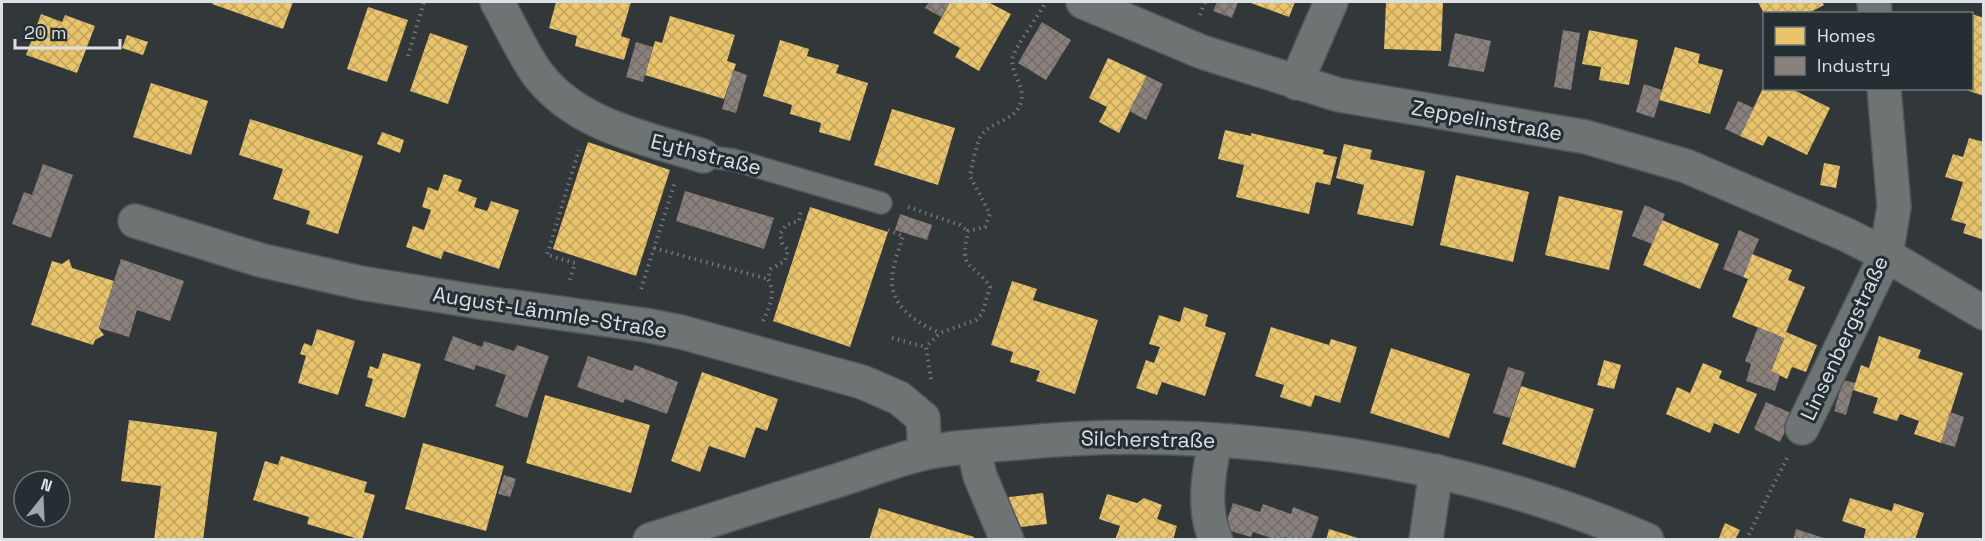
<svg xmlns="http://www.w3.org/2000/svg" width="1985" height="541" font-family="'Space Grotesk',sans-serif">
<defs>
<pattern id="homes-cross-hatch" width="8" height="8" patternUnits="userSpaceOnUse" patternTransform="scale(1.5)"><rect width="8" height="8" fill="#e9c46a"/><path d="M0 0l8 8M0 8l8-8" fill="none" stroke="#bfa461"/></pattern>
<pattern id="industry-cross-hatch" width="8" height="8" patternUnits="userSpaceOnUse" patternTransform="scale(1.5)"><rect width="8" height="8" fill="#8a817c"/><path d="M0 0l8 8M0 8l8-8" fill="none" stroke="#716c69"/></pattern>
</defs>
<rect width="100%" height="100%" fill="#32383a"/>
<g fill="url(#homes-cross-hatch)">
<path d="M213 2H293L283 29 212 4Z"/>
<path d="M556 2H631L621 36 630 39 624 60 575 46 577 36 549 28Z"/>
<path d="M950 2H988L1011 14 979 71 955 57 960 48 933 33Z"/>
<path d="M1248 2H1295L1289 17Z"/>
<path d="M1386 2H1443L1441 51 1384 49Z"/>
<path d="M1758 2H1822L1824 5 1807 14H1764Z"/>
<path d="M368 7 408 20 387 82 347 69Z"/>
<path d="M41 14 62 22 65 15 95 26 77 73 26 55Z"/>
<path d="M1972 14 1984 18V96L1963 89 1972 88Z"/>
<path d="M670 16 735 35 727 61 736 64 724 99 645 75 655 41 662 43Z"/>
<path d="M1589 30 1638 40 1629 85 1599 80 1601 67 1582 64Z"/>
<path d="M430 33 468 46 448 104 410 91Z"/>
<path d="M127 35 148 42 143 55 122 48Z"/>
<path d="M780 40 809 49 807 56 839 65 836 73 868 83 850 141 819 132 821 123 790 114 792 105 763 96Z"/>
<path d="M1675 47 1700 54 1698 63 1723 70 1710 114 1659 100Z"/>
<path d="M1108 58 1147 76 1119 133 1099 122 1107 107 1089 98Z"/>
<path d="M151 83 208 101 191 155 133 137Z"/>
<path d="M1763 88H1790L1830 108 1807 155 1768 136 1763 146 1740 136Z"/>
<path d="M892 109 955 128 938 185 874 165Z"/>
<path d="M250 119 363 156 338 234 306 224 310 211 273 199 283 169 239 155Z"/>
<path d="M1225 130 1251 136V133L1324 150 1323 154 1337 157 1330 185 1316 182 1309 214 1236 197 1244 165 1218 159Z"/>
<path d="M382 132 404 140 400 153 377 144Z"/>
<path d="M1969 138 1984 142V240L1963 233 1966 224 1951 220 1963 182 1945 177 1953 154 1963 157Z"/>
<path d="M588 142 670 170 636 276 553 249Z"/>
<path d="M1344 144 1372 150 1370 159 1425 171 1413 226 1357 214 1364 185 1336 178Z"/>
<path d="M1824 163 1840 166 1836 188 1820 185Z"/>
<path d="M444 174 462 180 458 191 477 198 474 207 487 211 491 201 519 210 499 269 444 251 441 259 406 247 413 226 424 230 431 210 422 207 428 187 438 191Z"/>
<path d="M1456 175 1529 192 1513 262 1440 245Z"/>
<path d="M1559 196 1623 211 1609 270 1545 255Z"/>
<path d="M810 207 888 232 850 347 773 321Z"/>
<path d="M1662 220 1719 244 1700 289 1643 265Z"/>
<path d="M1752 254 1792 270 1788 280 1805 287 1786 332 1817 345 1806 372 1792 367 1787 379 1771 371 1784 338 1732 317 1748 279 1743 277Z"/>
<path d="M69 259 72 268 114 281 99 328 104 335 95 340 93 345 31 325 52 261 62 264Z"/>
<path d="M1012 281 1037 289 1033 300 1098 320 1075 394 1036 381 1040 371 1010 362 1013 352 991 345Z"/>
<path d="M1184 307 1208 315 1205 326 1226 333 1205 396 1162 382 1157 395 1136 388 1146 360 1154 363 1160 347 1149 344 1159 315 1180 322Z"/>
<path d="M1271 327 1329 345 1331 339 1357 347 1340 403 1315 395 1311 407 1280 397 1284 385 1255 376Z"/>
<path d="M317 329 355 341 338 395 298 383 306 356 300 354 304 343 312 346Z"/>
<path d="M1879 336 1921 350 1918 358 1963 373 1941 443 1914 434 1919 421 1900 414 1897 421 1873 413 1878 398 1853 390 1861 365 1869 368Z"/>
<path d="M1391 348 1470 374 1449 438 1370 413Z"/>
<path d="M383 353 421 364 405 418 365 406 373 379 367 377 370 366 378 369Z"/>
<path d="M1604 360 1621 365 1614 389 1597 385Z"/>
<path d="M1703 363 1722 371 1719 378 1757 394 1739 434 1714 423 1710 433 1666 414 1677 387 1690 393Z"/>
<path d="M702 372 778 399 767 431 756 427 745 458 709 446 700 472 671 461Z"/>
<path d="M1521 386 1594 409 1575 468 1502 444Z"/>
<path d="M545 395 650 425 631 493 526 463Z"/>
<path d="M129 420 217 432 203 540H154L161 486 121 481Z"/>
<path d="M423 443 504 466 486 531 405 509Z"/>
<path d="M281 456 367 482 364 492 375 495 362 540 307 524 309 517 253 500 265 461 278 465Z"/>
<path d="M1043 493 1047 524 1012 528 1009 497Z"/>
<path d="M1107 494 1137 503 1144 498 1162 505 1157 519 1177 526 1173 540H1115L1120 526 1099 519Z"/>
<path d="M1850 498 1892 511 1894 503 1924 513 1915 540H1863L1866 529 1842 521Z"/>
<path d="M879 508 974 537 973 540H869Z"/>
<path d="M1725 523 1740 530 1735 540H1718Z"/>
<path d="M1329 529 1361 539V540H1326Z"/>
</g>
<g fill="url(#industry-cross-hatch)">
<path d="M929 2H950L941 17 925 8Z"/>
<path d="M1217 2H1238L1232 18 1213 11Z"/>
<path d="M1042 22 1071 40 1046 80 1018 63Z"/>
<path d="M1563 30 1580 33 1571 90 1554 87Z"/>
<path d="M1455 33 1491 41 1484 72 1448 66Z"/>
<path d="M636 42 653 47 643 82 626 77Z"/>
<path d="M733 70 747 75 736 113 722 109Z"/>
<path d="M1147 76 1163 84 1146 120 1129 111Z"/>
<path d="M1644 84 1662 90 1654 118 1636 112Z"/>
<path d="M1738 101 1754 108 1740 136 1725 129Z"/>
<path d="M43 164 73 175 51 238 12 224 24 192 32 195Z"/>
<path d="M685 191 774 218 764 249 676 221Z"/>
<path d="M1645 205 1665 214 1652 244 1632 236Z"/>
<path d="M900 214 932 225 927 240 895 230Z"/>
<path d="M1739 230 1759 239 1743 277 1723 269Z"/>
<path d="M121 259 184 281 170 321 137 310 129 337 99 328Z"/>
<path d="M1758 327 1784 338 1771 371 1780 375 1775 391 1746 381 1751 364 1745 361Z"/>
<path d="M453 336 482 347 484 341 514 351 517 345 549 356 527 418 495 406 506 375 476 365 474 370 444 360Z"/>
<path d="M588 356 632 371 635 365 678 382 667 414 625 399 623 403 577 387Z"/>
<path d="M1508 367 1525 372 1510 418 1493 413Z"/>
<path d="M1843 380 1855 383 1846 415 1834 411Z"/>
<path d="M1766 402 1793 414 1780 442 1754 429Z"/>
<path d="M1950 412 1964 417 1955 447 1941 443Z"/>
<path d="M504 475 516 479 510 497 498 494Z"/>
<path d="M1233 503 1260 512 1263 504 1291 514 1293 507 1319 517 1311 540H1293L1284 537 1283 540H1276L1253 532 1251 537 1224 529Z"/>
<path d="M1796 529 1827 539V540H1793Z"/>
</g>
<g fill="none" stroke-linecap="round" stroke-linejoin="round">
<defs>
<path id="service" d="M703 156 734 160 881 203"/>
<g id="minor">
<path d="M497 2C510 24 525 59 540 77 579 126 646 138 703 156"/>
<path d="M1083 2 1202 52 1339 95 1586 137 1686 166 1847 235 1886 255 1984 313"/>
<path d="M1874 2 1875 14"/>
<path d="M1296 83 1331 2"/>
<path d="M135 221 260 260 361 283 479 302 645 325 681 332 862 382 899 398 923 418 925 453"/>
<path d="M1802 428 1886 255 1894 207 1884 88"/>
<path d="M1216 440C1208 471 1202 510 1216 540"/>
<path d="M973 447 980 476 1007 540"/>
<path d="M650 540C712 520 774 500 836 481 865 472 895 460 925 453 954 446 987 446 1017 443 1220 423 1460 458 1647 540"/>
<path d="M1426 540 1436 471"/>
</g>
</defs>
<use href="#service" stroke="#515658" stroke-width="24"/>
<use href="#minor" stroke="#515658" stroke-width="36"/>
<g stroke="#727577" stroke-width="4" stroke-dasharray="1.5 4.5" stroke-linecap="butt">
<path d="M1200 15 1205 2"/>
<path d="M408 56 424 2"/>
<path d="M908 207 960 225 968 231"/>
<path d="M888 230 903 236C899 250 892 266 892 281 892 308 919 324 940 333"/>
<path d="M654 248 768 279"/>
<path d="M570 280 575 263 547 255 579 150"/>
<path d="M641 289 675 182"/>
<path d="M763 321C770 306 776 294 768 279L771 269 785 261 788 250 782 243 780 234 786 225 799 221 801 210"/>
<path d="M892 338 926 347"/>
<path d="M931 379 926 347 940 333 976 320 982 314 990 287C972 259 959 274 968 231L985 227 990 214 970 176C972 166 977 139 983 133 996 120 1016 120 1021 102 1026 86 1009 73 1013 57 1015 47 1040 13 1046 2"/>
<path d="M1746 540 1787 458"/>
</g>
<use href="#service" stroke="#6e7374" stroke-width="21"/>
<use href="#minor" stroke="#6e7374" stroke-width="33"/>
</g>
<g text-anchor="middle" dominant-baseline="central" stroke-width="6" stroke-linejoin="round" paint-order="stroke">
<g font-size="21" fill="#dbe1e5" stroke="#252f33">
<text transform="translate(1487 120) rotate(10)">Zeppelinstraße</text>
<text transform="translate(706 154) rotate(14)">Eythstraße</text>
<text transform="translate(550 312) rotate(9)">August-Lämmle-Straße</text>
<text transform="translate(1844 338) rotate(-65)">Linsenbergstraße</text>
<text transform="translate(1148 439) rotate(1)">Silcherstraße</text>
</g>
</g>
<rect width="1985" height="541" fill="none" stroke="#dbe1e5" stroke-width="6"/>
<rect x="1763" y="12" width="210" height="78" fill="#252f33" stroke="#6e767a" stroke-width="1.5"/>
<rect x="1775" y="27" width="30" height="18" fill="#e9c46a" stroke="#6e767a" stroke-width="1.5"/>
<text x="1817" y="42" font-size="18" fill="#dbe1e5">Homes</text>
<rect x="1775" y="57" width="30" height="18" fill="#8a817c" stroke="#6e767a" stroke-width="1.5"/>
<text x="1817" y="72" font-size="18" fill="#dbe1e5">Industry</text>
<g transform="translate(42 499) rotate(18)"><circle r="28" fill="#252f33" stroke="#6e767a" stroke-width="1.5"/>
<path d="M0-4.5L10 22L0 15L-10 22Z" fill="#a0a6a9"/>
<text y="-9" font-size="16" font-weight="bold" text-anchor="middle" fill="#dbe1e5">N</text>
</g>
<path d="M15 39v9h105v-9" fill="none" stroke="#dbe1e5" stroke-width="3"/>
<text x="24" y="39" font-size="18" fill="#dbe1e5" stroke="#252f33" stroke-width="4.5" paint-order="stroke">20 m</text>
</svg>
